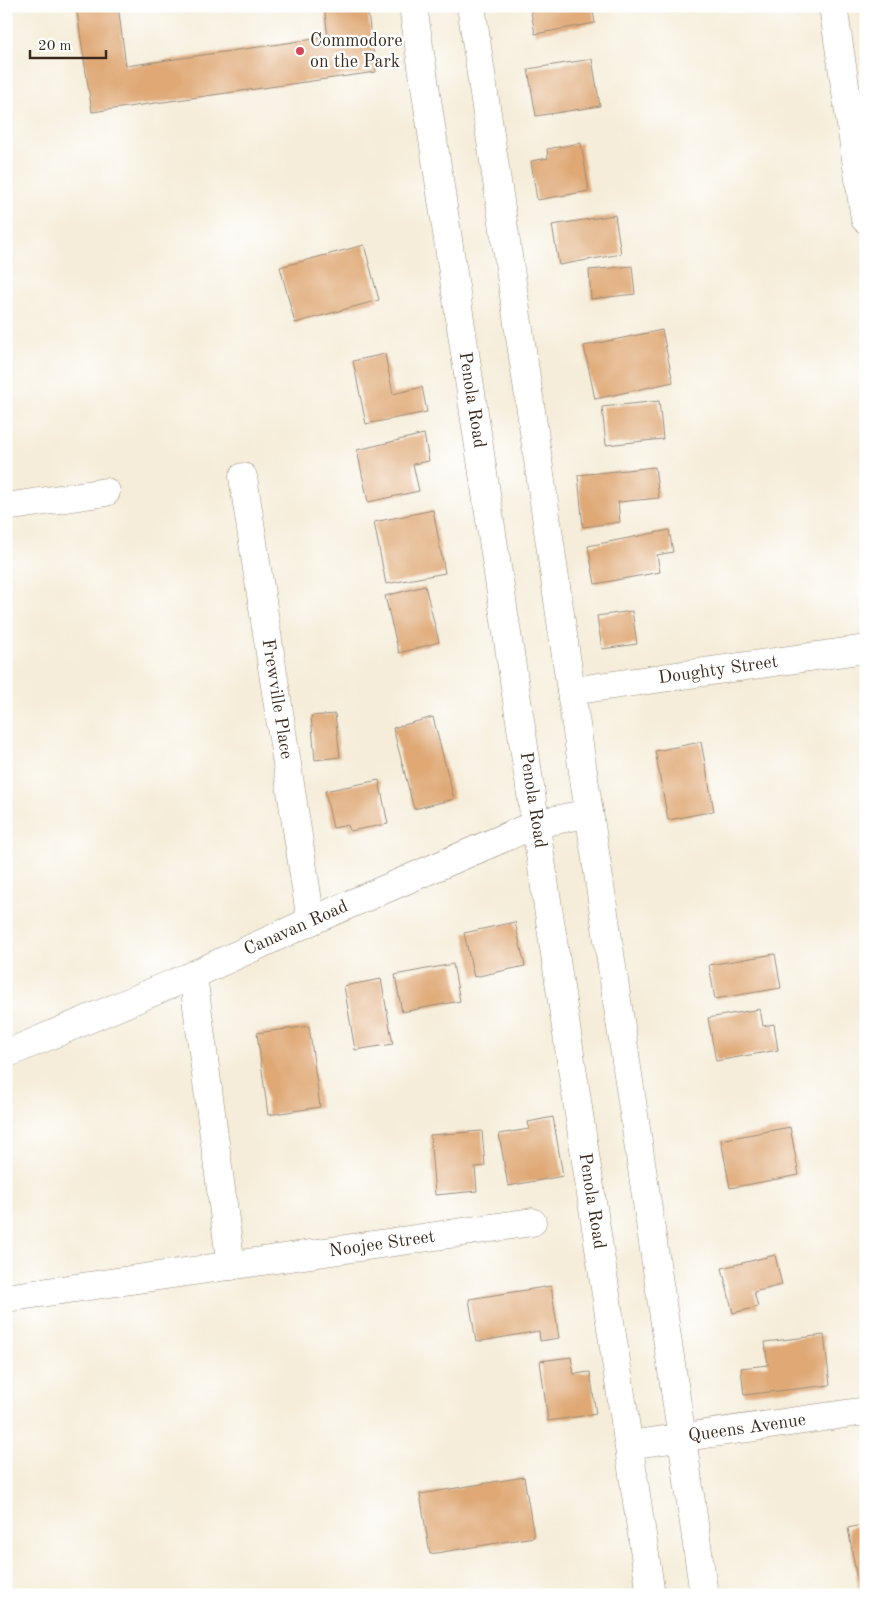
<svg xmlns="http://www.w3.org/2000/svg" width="872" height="1601" font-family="'Old Standard TT',serif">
<rect width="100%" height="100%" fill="#fff"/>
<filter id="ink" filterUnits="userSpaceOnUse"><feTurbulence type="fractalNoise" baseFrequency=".02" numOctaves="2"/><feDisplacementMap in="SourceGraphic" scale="10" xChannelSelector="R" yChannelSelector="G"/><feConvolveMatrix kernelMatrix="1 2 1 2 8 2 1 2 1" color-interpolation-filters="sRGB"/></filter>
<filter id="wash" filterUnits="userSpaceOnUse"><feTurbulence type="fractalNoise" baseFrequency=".0096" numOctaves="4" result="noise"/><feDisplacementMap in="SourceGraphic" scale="20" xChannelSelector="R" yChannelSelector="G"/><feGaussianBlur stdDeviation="1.12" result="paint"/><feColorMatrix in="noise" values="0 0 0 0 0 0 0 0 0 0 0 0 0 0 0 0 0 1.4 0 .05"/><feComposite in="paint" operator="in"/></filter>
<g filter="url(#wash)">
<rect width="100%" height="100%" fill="#f5edd9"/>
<g id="blocks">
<g fill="#dfa874">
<path d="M76 6H118L126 66 328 37 324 6H367L376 72 92 112Z"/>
<path d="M530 6H592L595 23 535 34Z"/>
<path d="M592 59 600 106 536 116 528 69Z"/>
<path d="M581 143 589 191 537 200 531 161 548 158 547 149Z"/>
<path d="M615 215 621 254 559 265 552 225Z"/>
<path d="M364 245 379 300 295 323 280 267Z"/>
<path d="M632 266 635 294 591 299 589 270Z"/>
<path d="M662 330 673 382 595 399 584 346Z"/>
<path d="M385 354 393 394 422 387 427 412 366 424 353 361Z"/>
<path d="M659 401 663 439 606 445 602 407Z"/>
<path d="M424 434 429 461 413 464 419 491 368 502 357 450Z"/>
<path d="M655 467 659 498 618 502 620 522 583 527 578 475Z"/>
<path d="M433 510 445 573 386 584 374 522Z"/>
<path d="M669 530 673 552 657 555 660 572 595 584 588 546Z"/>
<path d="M425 586 439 642 399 653 385 596Z"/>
<path d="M632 611 637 644 602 649 597 616Z"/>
<path d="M335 714 340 757 315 760 311 716Z"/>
<path d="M433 717 454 799 414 809 393 728Z"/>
<path d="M701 742 714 811 668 820 655 751Z"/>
<path d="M379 780 388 824 350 831 348 825 333 828 325 791Z"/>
<path d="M515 922 525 966 474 977 464 933Z"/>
<path d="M775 954 781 988 715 999 709 965Z"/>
<path d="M453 964 460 1001 402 1012 395 975Z"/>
<path d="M381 979 393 1044 355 1050 344 986Z"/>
<path d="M760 1009 763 1026 774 1024 778 1050 716 1061 708 1018Z"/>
<path d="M309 1026 320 1107 268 1115 257 1033Z"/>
<path d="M553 1117 563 1176 508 1186 499 1134 529 1129 528 1122Z"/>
<path d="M790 1127 799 1175 730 1188 721 1140Z"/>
<path d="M482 1131 485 1166 475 1167 477 1191 435 1195 430 1135Z"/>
<path d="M775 1255 782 1285 754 1292 758 1307 733 1313 722 1268Z"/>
<path d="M551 1286 559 1338 540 1341 539 1331 476 1342 469 1299Z"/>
<path d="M824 1335 830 1385 744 1395 741 1368 768 1365 765 1342Z"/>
<path d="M571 1357 574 1374 590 1372 596 1414 548 1421 540 1361Z"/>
<path d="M524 1477 534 1537 430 1554 420 1494Z"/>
<path d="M866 1524V1595H842L859 1591 848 1528Z"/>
</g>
</g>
</g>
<g filter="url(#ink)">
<use href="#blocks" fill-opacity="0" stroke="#988c7c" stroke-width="1"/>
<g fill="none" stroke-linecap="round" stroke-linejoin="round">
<defs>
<g id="minor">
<path d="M833 6 865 219"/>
<path d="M243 477 311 921"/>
<path d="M6 507 106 492"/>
<path d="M571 691 866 649"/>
<path d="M193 975 231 1266"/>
<path d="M6 1054 193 975 311 921 536 824 589 813"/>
<path d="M6 1298 532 1222"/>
<path d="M629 1445 866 1411"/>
</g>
<g id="highway">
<path d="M413 6 651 1595"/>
<path d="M471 6 530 404 571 691 682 1438 704 1595"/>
</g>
</defs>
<use href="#minor" stroke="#988c7c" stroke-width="29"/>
<use href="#highway" stroke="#988c7c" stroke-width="29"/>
<use href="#minor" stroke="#fff" stroke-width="28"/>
<use href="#highway" stroke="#fff" stroke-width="28"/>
</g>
</g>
<circle fill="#d1495b" stroke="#fff" stroke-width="2" cx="300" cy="51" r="5"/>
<g text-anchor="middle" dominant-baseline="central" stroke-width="4.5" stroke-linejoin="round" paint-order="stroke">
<g font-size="18" fill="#3b2a1e" stroke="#fff" text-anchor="start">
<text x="310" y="41">Commodore<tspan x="310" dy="21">on the Park</tspan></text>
</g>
<g font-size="18" fill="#3b2a1e" stroke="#fff">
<text transform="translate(472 400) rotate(81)">Penola Road</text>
<text transform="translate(718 670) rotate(-8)">Doughty Street</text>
<text transform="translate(277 699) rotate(81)">Frewville Place</text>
<text transform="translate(533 800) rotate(81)">Penola Road</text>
<text transform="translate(296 928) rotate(-24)">Canavan Road</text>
<text transform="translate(592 1201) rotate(81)">Penola Road</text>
<text transform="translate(382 1244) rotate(-8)">Noojee Street</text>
<text transform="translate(747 1428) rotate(-8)">Queens Avenue</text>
</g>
</g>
<rect width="872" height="1601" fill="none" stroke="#fff" stroke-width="25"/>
<path d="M30 50v8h76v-8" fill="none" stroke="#3b2a1e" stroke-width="2.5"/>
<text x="38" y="50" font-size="15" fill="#3b2a1e" stroke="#ffffff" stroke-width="4" paint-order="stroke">20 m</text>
</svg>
